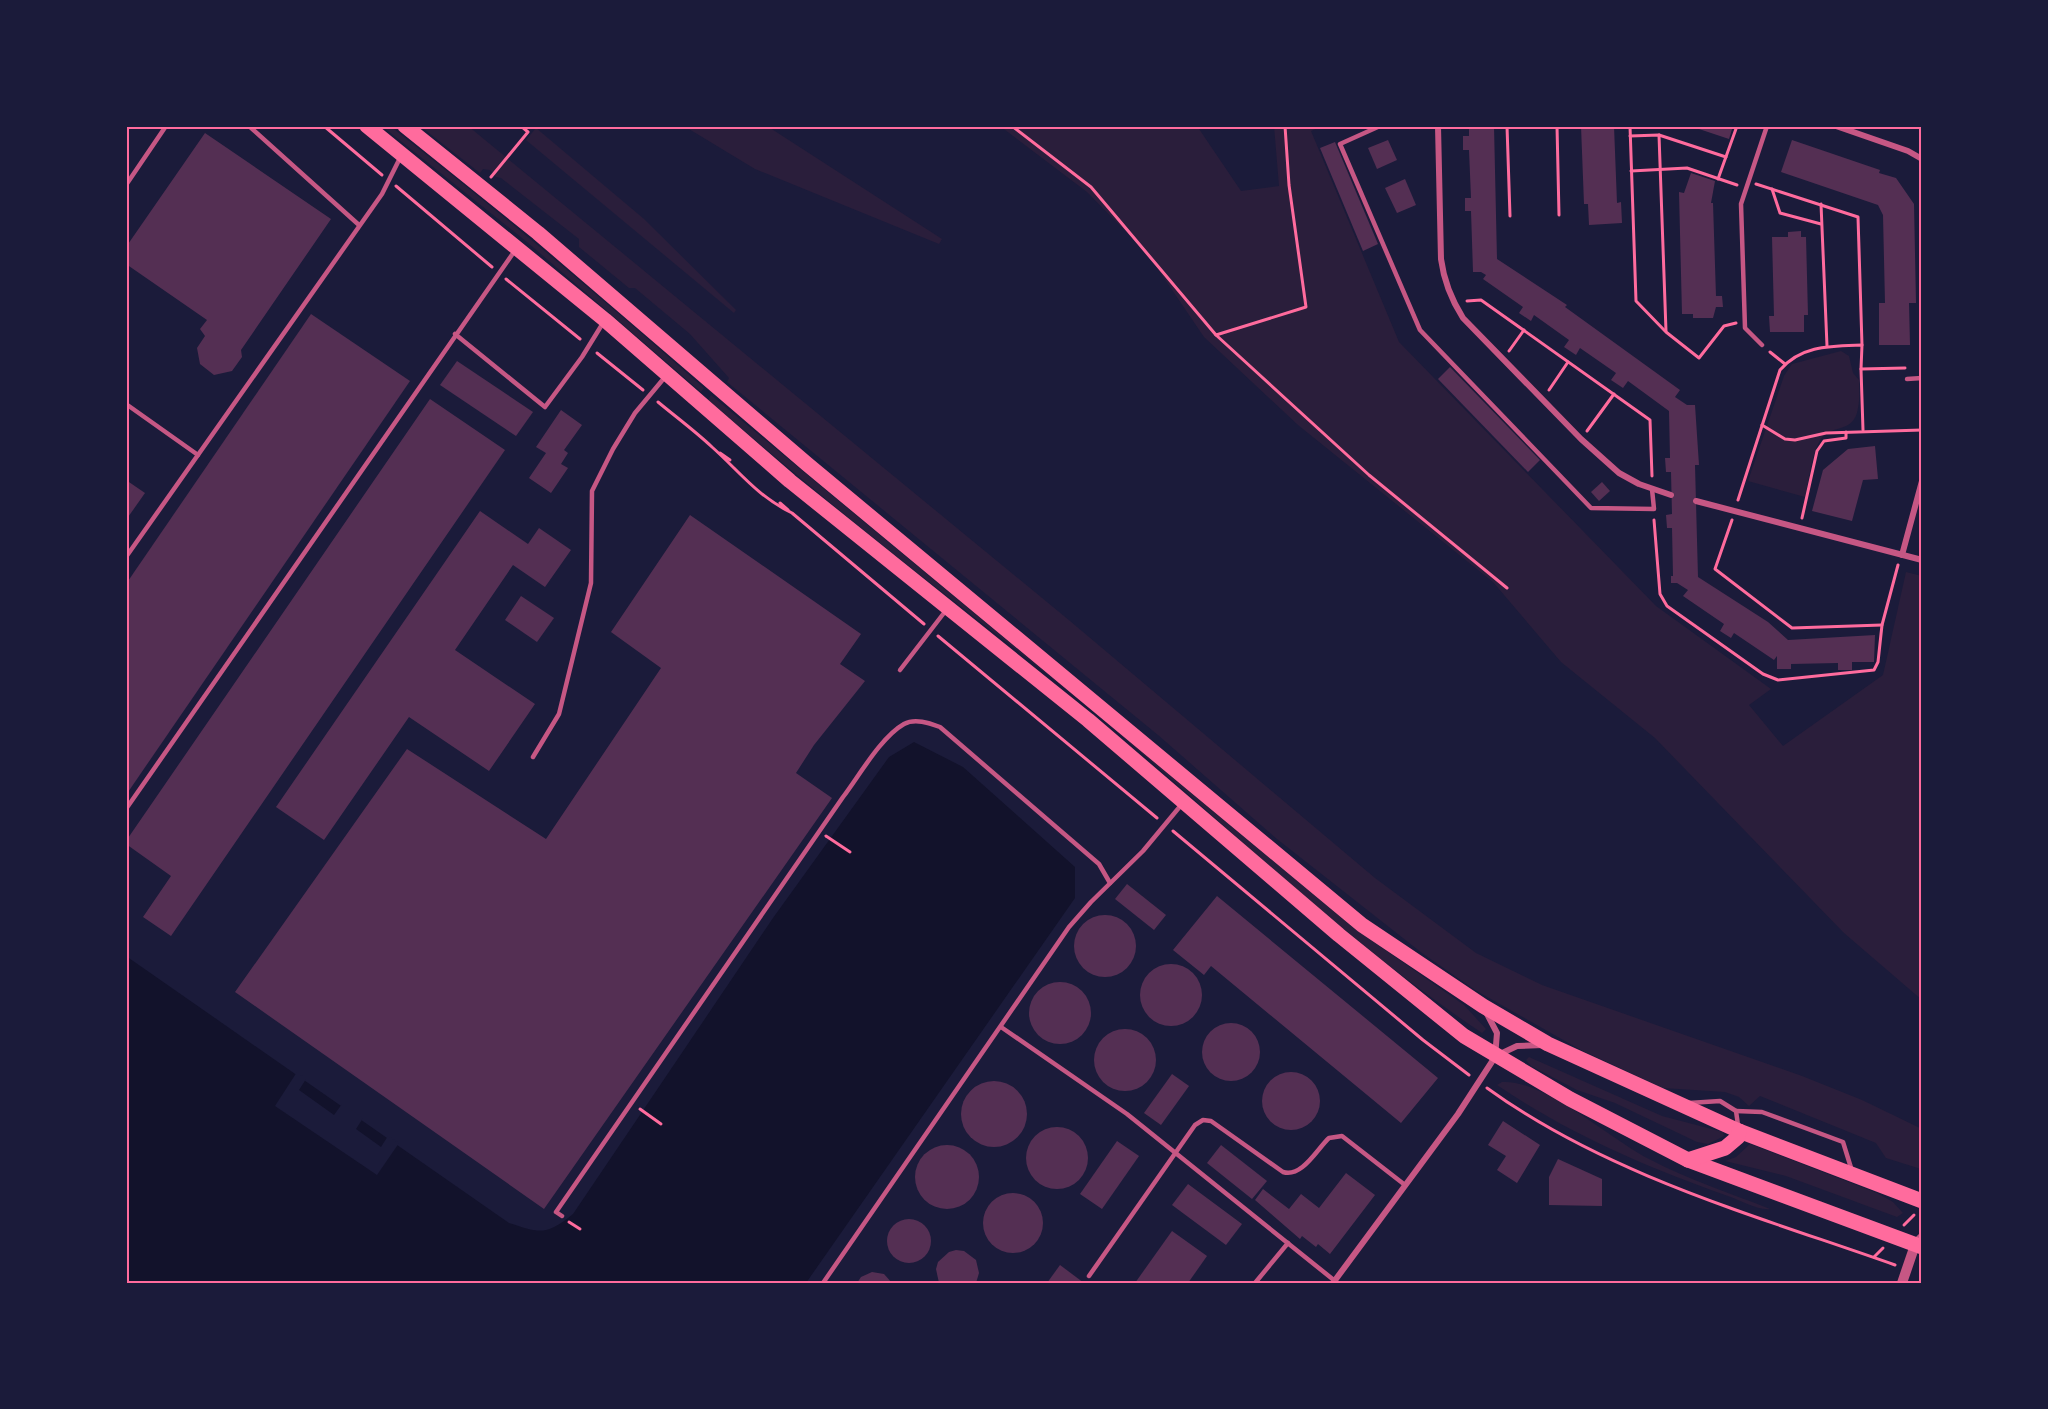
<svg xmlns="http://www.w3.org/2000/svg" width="2048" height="1409" font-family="Arial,sans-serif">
<rect width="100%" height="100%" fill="#1b1b3a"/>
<g fill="#2a1e3b">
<path d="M382 126H390C498 210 602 298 704 388L701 392 527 242Z"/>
<path d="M420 126H468L1070 621 1375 878 1476 953 1542 985 1802 1076 1862 1100 1922 1129 1921 1169 1886 1158 1876 1143 1760 1096 1749 1106 1739 1097 1725 1092 1663 1088 1581 1050 1475 990 1422 953 1277 839 1158 735 727 382 729 378 690 334 635 288H629L579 247V239L501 178 496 177 490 170 483 169 480 173Z"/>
<path d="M684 126H767L942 239 939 244 755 169Z"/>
<path d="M1000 126H1197L1241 191 1279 186 1274 126H1322L1311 131 1399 342 1656 606 1771 689 1749 705 1783 746 1883 675 1906 572 1922 576V1000L1844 933 1655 738 1561 662 1493 582 1298 425 1204 337 1147 253 1087 192Z"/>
<path d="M536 128 644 219 736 310 734 313 526 140Z"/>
<path d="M1841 351 1849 356 1853 373 1859 380C1859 389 1860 399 1858 408 1854 436 1829 422 1819 442 1811 457 1809 480 1805 497L1748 481 1784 376 1792 364Z"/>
<path d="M711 395 1355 929 1464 1005 1486 1029 1482 1033C1344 941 1225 823 1098 716 1030 659 959 606 890 551 828 502 768 451 708 400Z"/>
<path d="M1529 1057 1662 1116 1723 1132 1724 1136 1708 1144 1697 1142 1615 1103 1577 1090 1531 1066 1526 1060Z"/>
<path d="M1502 1082C1545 1079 1612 1141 1651 1160 1689 1180 1730 1193 1770 1209 1760 1211 1739 1200 1728 1196 1646 1167 1569 1134 1497 1085Z"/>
<path d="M1750 1144 1877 1193 1893 1202 1903 1213 1897 1217 1786 1176 1725 1161 1736 1157Z"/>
</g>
<path fill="#12122b" d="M914 742 963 767 1075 867V898L806 1283H126V956L509 1223C540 1233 546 1236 573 1214L773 918 889 757Z"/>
<path fill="#1b1b3a" d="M297 1072 306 1079 299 1090 334 1115 342 1104 363 1118 356 1129 381 1147 388 1136 399 1143 377 1175 275 1106Z"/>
<g fill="#542f53">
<path d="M1469 126H1494L1497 259 1567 305 1565 307 1680 390 1675 397 1687 405H1695L1699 465H1695L1698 577 1768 622 1788 640 1875 635 1874 662H1852V670H1838V663L1791 664V669H1777V656L1774 660 1734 633 1731 638 1720 631 1724 624 1683 596 1688 590 1677 583H1671V576H1673L1672 528H1667L1666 515 1672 514 1671 472H1666L1665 458H1670L1669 411 1628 381 1623 388 1611 380 1616 373 1580 348 1576 355 1564 347 1569 340 1534 315 1531 321 1519 313 1523 307 1483 279 1486 275 1481 272H1473L1471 211H1465V198H1471L1469 150H1463V136H1469Z"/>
<path d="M1581 126H1614L1617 203 1621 202 1622 223 1589 225 1588 204H1584Z"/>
<path d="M1690 126H1733L1729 139Z"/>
<path d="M205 133 331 219 241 350 242 357 232 371 214 375 200 364 197 348 205 336 200 329 207 320 126 264V247Z"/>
<path d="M1388 140 1397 160 1377 169 1368 148Z"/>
<path d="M1792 140 1880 170 1879 173 1896 178 1914 204 1916 303H1909L1910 345H1879V303H1885L1883 215 1878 205 1781 172Z"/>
<path d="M1335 142 1378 244 1363 251 1320 148Z"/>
<path d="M1691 173 1715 181 1711 203H1713L1716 296H1722L1723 307H1716L1713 318H1693V314H1682L1679 192 1684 193Z"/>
<path d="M1405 179 1416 205 1397 213 1385 188Z"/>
<path d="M1801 231V237H1806L1808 315H1804V332H1770L1769 316H1774L1772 237H1788V232Z"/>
<path d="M311 314 410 381 126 795V584Z"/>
<path d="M457 361 533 412 516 436 440 385Z"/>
<path d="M1450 367 1540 460 1528 472 1438 379Z"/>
<path d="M430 399 505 450 171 936 143 917 171 876 126 844V841Z"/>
<path d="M561 410 582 425 564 450 568 453 561 464 568 468 551 493 529 478 546 453 536 447Z"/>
<path d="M1875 446 1878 479 1863 480 1852 521 1812 511 1823 470 1848 449Z"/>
<path d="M126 480 145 493 126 520Z"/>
<path d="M1602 482 1610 491 1599 501 1591 492Z"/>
<path d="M480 511 528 544 539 528 571 550 545 587 513 565 455 650 535 704 489 771 409 717 324 840 276 807Z"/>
<path d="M690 515 861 634 840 664 865 681 814 745 796 773 832 798 544 1209 235 992 407 749 546 839 661 668 611 632Z"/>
<path d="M521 596 554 618 537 642 505 620Z"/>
<path d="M1127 884 1166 915 1154 930 1115 899Z"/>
<path d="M1217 896 1438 1078 1401 1123 1211 966 1204 975 1173 950Z"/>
<circle cx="1105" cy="946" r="31"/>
<circle cx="1171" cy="995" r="31"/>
<circle cx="1060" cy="1013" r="31"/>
<circle cx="1231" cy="1052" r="29"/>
<circle cx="1125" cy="1060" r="31"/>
<circle cx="1291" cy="1101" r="29"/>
<path d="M1172 1074 1189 1086 1161 1125 1144 1113Z"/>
<circle cx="994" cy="1114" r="33"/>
<path d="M1503 1121 1540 1145 1517 1183 1497 1170 1506 1156 1488 1145Z"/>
<circle cx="1057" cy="1158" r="31"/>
<path d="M1117 1141 1139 1156 1102 1209 1080 1194Z"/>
<path d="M1221 1145 1267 1181 1252 1199 1207 1163Z"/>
<circle cx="947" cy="1177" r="32"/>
<path d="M1558 1159 1602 1179V1206L1549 1205V1177Z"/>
<path d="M1346 1173 1375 1195 1330 1254 1318 1244 1316 1247 1302 1236 1300 1239 1255 1200 1263 1189 1289 1209 1301 1194 1319 1208Z"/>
<path d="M1188 1184 1242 1224 1226 1245 1172 1205Z"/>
<circle cx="1013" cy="1223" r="30"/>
<circle cx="909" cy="1241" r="22"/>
<path d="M1172 1231 1207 1256 1188 1283H1135Z"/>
<path d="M956 1250 964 1251 976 1260 979 1273 976 1283H939L936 1269 938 1262 949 1252Z"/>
<path d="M1060 1265 1084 1283H1047Z"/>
<path d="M872 1272 884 1274 892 1283H857L861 1277Z"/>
</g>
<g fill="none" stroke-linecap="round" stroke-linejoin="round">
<g stroke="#ff6b9d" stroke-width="3">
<path d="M324 126 382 175"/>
<path d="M1012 126 1091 187 1216 335 1369 475 1507 588"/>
<path d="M1507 126 1510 216"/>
<path d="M1557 126 1559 215"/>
<path d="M1630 126 1636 301 1666 332 1699 358 1724 326 1736 323"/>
<path d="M1659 135 1666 331"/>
<path d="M1630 136 1659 135 1726 157"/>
<path d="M1631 171 1687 168 1737 185"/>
<path d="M491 177 528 132 521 126"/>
<path d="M1718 179 1737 126"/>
<path d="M1756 184 1858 217 1862 345"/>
<path d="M396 186 492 267"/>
<path d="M1772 189 1780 213 1821 224"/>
<path d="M1821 204 1827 346"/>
<path d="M506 279 580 339"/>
<path d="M1467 301 1481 300 1650 420 1652 476"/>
<path d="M1216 335 1306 307 1289 185 1285 126"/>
<path d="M1509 351 1524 330"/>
<path d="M1770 352 1785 364"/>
<path d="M597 353 643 390"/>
<path d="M1861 369 1863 430"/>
<path d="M1549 390 1568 362"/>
<path d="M658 402C676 417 695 431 712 447 740 472 757 496 792 513L924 624"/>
<path d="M1762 425 1785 439 1795 440 1826 433 1922 430"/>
<path d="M1587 431 1614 394"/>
<path d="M720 453 730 460"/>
<path d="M1738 500 1780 370C1801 345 1831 346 1862 345L1861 369 1905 368"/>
<path d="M780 503 788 510"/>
<path d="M1802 518 1817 451 1824 441 1846 438V432"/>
<path d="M1654 520 1660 594 1667 606 1763 674 1778 680 1874 670 1878 662 1882 625 1898 565"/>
<path d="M1732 520 1715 569 1792 628 1882 625"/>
<path d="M938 636 1157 818"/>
<path d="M1173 831 1423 1040 1469 1075"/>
<path d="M826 836 850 852"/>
<path d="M1487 1088C1607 1175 1757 1216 1895 1265"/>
<path d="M640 1109 661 1124"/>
<path d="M569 1222 580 1229"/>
<path d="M1904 1225 1914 1215"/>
<path d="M1874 1257 1883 1248"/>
</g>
<g stroke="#c65784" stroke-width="4.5">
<path d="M249 126 359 225"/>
<path d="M1380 126 1340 144 1420 330 1591 508 1654 509 1652 489"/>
<path d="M126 185 166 126"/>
<path d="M455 334 545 407 582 357 603 323"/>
<path d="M1762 345 1745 328 1741 204 1767 126"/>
<path d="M1907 379 1922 378"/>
<path d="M126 404 198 455"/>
<path d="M126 557 382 194 401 156"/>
<path d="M900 670 947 609"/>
<path d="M533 757 559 714 591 583 592 491 613 449 635 413 665 377"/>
<path d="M126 809 516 249"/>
<path d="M1001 1027 1127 1114 1335 1281"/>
<path d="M1689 1103 1720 1101 1736 1111 1738 1125"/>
<path d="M1736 1111 1762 1112 1843 1142 1852 1171"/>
<path d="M562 1216 556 1212 843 797C859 776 881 737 904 724 915 718 929 723 940 727L1099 864 1110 883"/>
<path d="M1089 1276 1195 1125 1203 1120 1211 1121 1283 1172C1302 1178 1317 1149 1329 1138L1342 1136 1405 1185"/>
<path d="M823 1283 1069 927 1091 902 1143 851 1182 804"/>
<path d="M1255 1283 1288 1243"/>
</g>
<g stroke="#c65784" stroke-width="6">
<path d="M1438 126 1441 259C1444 282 1451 299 1463 318L1581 439 1619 473 1639 484 1671 495"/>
<path d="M1836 126 1908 151 1922 159"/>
<path d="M1696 501 1922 560"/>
<path d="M1902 555 1922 481"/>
<path d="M1498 1055 1517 1046 1543 1045"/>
<path d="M1333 1283 1458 1114 1495 1057 1497 1033 1486 1012"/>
</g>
<path stroke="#c65784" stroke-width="10" d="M1902 1283 1915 1245 1922 1238"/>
<g stroke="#ff6b9d" stroke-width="15">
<path d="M367 126 605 320 790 481 1088 720 1339 935 1464 1036 1570 1099 1688 1160 1922 1247"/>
<path d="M405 126 538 233 807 464 1362 925 1483 1006 1548 1044 1739 1131 1922 1201"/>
<path d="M1688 1160 1725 1148 1738 1137 1739 1131"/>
</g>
</g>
<rect width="2048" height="1409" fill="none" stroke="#1b1b3a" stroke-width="255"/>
<rect x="128" y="128" width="1792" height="1154" fill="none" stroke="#ff6b9d" stroke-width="2"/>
</svg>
